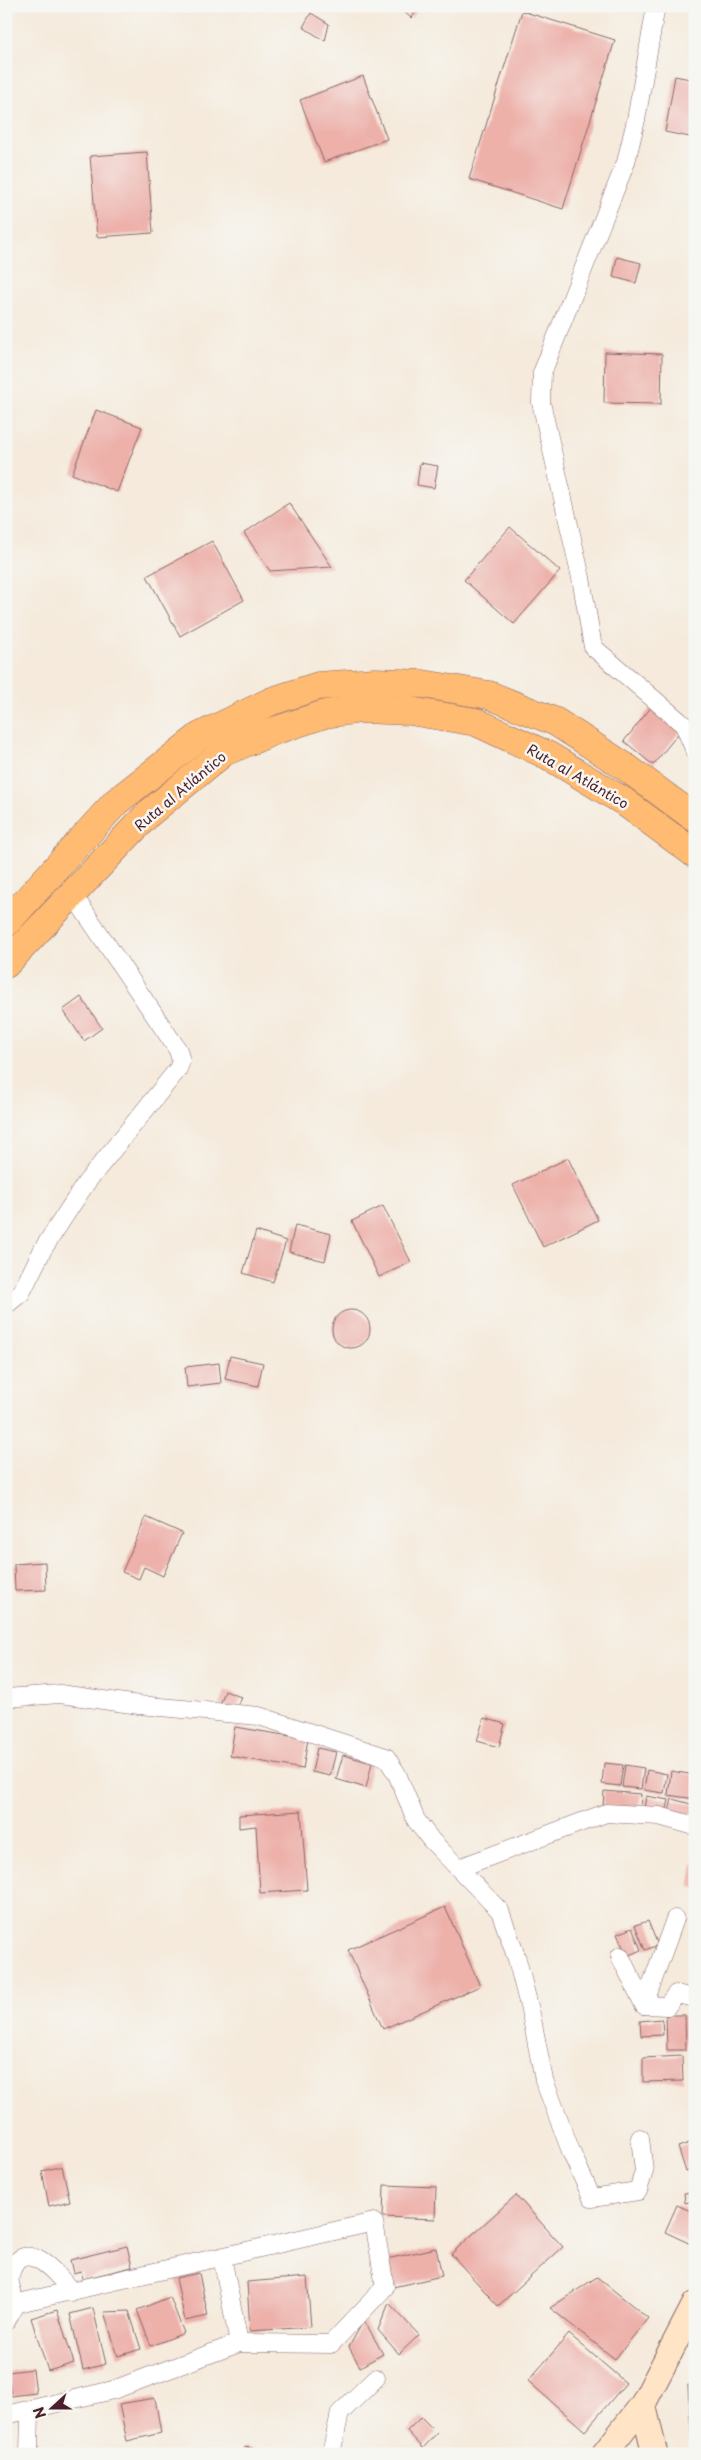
<svg xmlns="http://www.w3.org/2000/svg" width="701" height="2460" font-family="'Playpen Sans',sans-serif">
<rect width="100%" height="100%" fill="#f6f6f2"/>
<filter id="ink" filterUnits="userSpaceOnUse"><feTurbulence type="fractalNoise" baseFrequency=".02" numOctaves="2"/><feDisplacementMap in="SourceGraphic" scale="10" xChannelSelector="R" yChannelSelector="G"/><feConvolveMatrix kernelMatrix="1 2 1 2 8 2 1 2 1" color-interpolation-filters="sRGB"/></filter>
<filter id="wash" filterUnits="userSpaceOnUse"><feTurbulence type="fractalNoise" baseFrequency=".0096" numOctaves="4" result="noise"/><feDisplacementMap in="SourceGraphic" scale="20" xChannelSelector="R" yChannelSelector="G"/><feGaussianBlur stdDeviation="1.12" result="paint"/><feColorMatrix in="noise" values="0 0 0 0 0 0 0 0 0 0 0 0 0 0 0 0 0 1.4 0 .05"/><feComposite in="paint" operator="in"/></filter>
<g filter="url(#wash)">
<rect width="100%" height="100%" fill="#f5eadb"/>
<g id="blocks">
<g fill="#edb1aa">
<path d="M398 6H421L411 18Z"/>
<path d="M522 11 615 40 563 209 469 179Z"/>
<path d="M311 13 329 24 325 41 303 27Z"/>
<path d="M363 76 387 139 324 162 300 100Z"/>
<path d="M675 76 695 80V138L665 132Z"/>
<path d="M147 152 153 233 97 237 90 156Z"/>
<path d="M617 257 641 263 636 283 613 277Z"/>
<path d="M605 352 662 354 661 404 604 403Z"/>
<path d="M96 410 142 427 117 492 72 474Z"/>
<path d="M420 463 438 466 434 488 417 485Z"/>
<path d="M289 503 332 567 270 571 244 533Z"/>
<path d="M510 527 560 571 514 624 464 580Z"/>
<path d="M212 541 244 600 180 636 147 576Z"/>
<path d="M653 705 682 729 653 765 624 741Z"/>
<path d="M81 997 102 1028 84 1041 63 1010Z"/>
<path d="M568 1158 598 1220 543 1247 513 1185Z"/>
<path d="M383 1206 411 1262 379 1277 352 1221Z"/>
<path d="M295 1225 331 1234 325 1261 289 1252Z"/>
<path d="M256 1231 286 1241 273 1282 243 1273Z"/>
<circle cx="351" cy="1329" r="19"/>
<path d="M230 1356 263 1363 258 1386 225 1379Z"/>
<path d="M219 1363 221 1383 187 1387 185 1367Z"/>
<path d="M146 1517 182 1533 163 1576 144 1567 139 1579 122 1572Z"/>
<path d="M45 1562 46 1590 15 1591 14 1564Z"/>
<path d="M225 1691 241 1697 236 1711 220 1705Z"/>
<path d="M484 1718 505 1724 499 1747 477 1741Z"/>
<path d="M235 1727 308 1739 303 1769 230 1756Z"/>
<path d="M317 1748 336 1752 330 1776 312 1772Z"/>
<path d="M343 1755 372 1763 366 1788 336 1779Z"/>
<path d="M604 1763 623 1765 620 1786 602 1784Z"/>
<path d="M625 1765 644 1768 641 1789 622 1787Z"/>
<path d="M647 1770 667 1774 664 1793 644 1790Z"/>
<path d="M671 1771 695 1775V1799L668 1795Z"/>
<path d="M604 1791 641 1794 640 1809 603 1806Z"/>
<path d="M646 1796 669 1800 666 1813 644 1809Z"/>
<path d="M672 1799 695 1805V1822L668 1815Z"/>
<path d="M301 1811 307 1890 260 1893 256 1826 239 1828V1815Z"/>
<path d="M694 1862H695V1888L689 1887Z"/>
<path d="M445 1907 480 1986 383 2029 348 1950Z"/>
<path d="M648 1921 658 1945 645 1950 635 1925Z"/>
<path d="M632 1928 641 1950 627 1956 617 1934Z"/>
<path d="M694 1954H695V1975L688 1973Z"/>
<path d="M666 2015H685L686 2050H667Z"/>
<path d="M662 2019 663 2035 641 2036 640 2021Z"/>
<path d="M682 2056 683 2081 643 2082V2058Z"/>
<path d="M695 2141V2169L686 2172 678 2147Z"/>
<path d="M62 2166 70 2201 49 2206 42 2171Z"/>
<path d="M384 2185 436 2187 435 2219 383 2217Z"/>
<path d="M695 2192V2201L685 2203 684 2193Z"/>
<path d="M516 2195 563 2247 498 2306 451 2254Z"/>
<path d="M677 2205 695 2213V2246L665 2232Z"/>
<path d="M127 2246 132 2267 83 2279 81 2271 73 2273 70 2260Z"/>
<path d="M436 2248 442 2276 393 2287 387 2259Z"/>
<path d="M199 2273 208 2316 185 2321 176 2278Z"/>
<path d="M307 2277 311 2327 250 2331 247 2282Z"/>
<path d="M597 2277 648 2318 615 2359 550 2308Z"/>
<path d="M170 2297 184 2333 151 2346 137 2310Z"/>
<path d="M389 2303 419 2335 399 2354 378 2330Z"/>
<path d="M93 2308 106 2364 83 2370 70 2314Z"/>
<path d="M57 2310 74 2363 48 2371 31 2318Z"/>
<path d="M129 2311 141 2349 118 2356 104 2312Z"/>
<path d="M364 2320 383 2354 360 2367 349 2347Z"/>
<path d="M569 2334 626 2383 585 2431 528 2381Z"/>
<path d="M33 2369 36 2393 11 2396 8 2372Z"/>
<path d="M688 2385 695 2387V2450L692 2451Z"/>
<path d="M155 2398 161 2433 127 2441 119 2404Z"/>
<path d="M421 2417 437 2433 423 2448 407 2431Z"/>
<path d="M245 2447 262 2450 261 2454H244Z"/>
</g>
</g>
</g>
<g filter="url(#ink)">
<use href="#blocks" fill-opacity="0" stroke="#866669" stroke-width="1"/>
<g fill="none" stroke-linecap="round" stroke-linejoin="round">
<defs>
<g id="street">
<path d="M656 6 636 120 626 162 542 373 541 402 581 578 593 647 684 725 695 751"/>
<path d="M6 1305 21 1293 43 1249 86 1183 178 1069 181 1061 178 1050 72 893"/>
<path d="M6 1698 60 1694 139 1705 259 1716 386 1757 397 1774 416 1820 431 1840 500 1911 517 1959 531 2014 544 2080 572 2154 592 2198 638 2191 644 2171 640 2138"/>
<path d="M459 1868 606 1813 659 1816 695 1826"/>
<path d="M620 1956 644 2005 667 2006 676 1994 695 1998"/>
<path d="M644 2005 675 1919"/>
<path d="M222 2257 239 2343"/>
<path d="M6 2321C9 2316 14 2309 14 2303 14 2294 8 2285 10 2276 21 2232 59 2274 71 2292"/>
<path d="M6 2415 113 2390 239 2343 331 2344 385 2287 374 2222 14 2304"/>
<path d="M29 2454 30 2411"/>
<path d="M331 2454 340 2413 376 2378"/>
</g>
<g id="secondary">
<path d="M604 2454 643 2404"/>
<path d="M655 2454 643 2404 695 2304"/>
</g>
<g id="highway">
<path d="M6 923 116 802 200 736 272 701 318 686 375 682 423 684 489 695 556 722 627 768 695 818"/>
<path d="M6 964 148 814 224 752 274 731 325 714 362 709 410 711 476 722 549 756 623 801 695 854"/>
</g>
</defs>
<use href="#street" stroke="#866669" stroke-width="19"/>
<use href="#secondary" stroke="#866669" stroke-width="27"/>
<use href="#highway" stroke="#866669" stroke-width="29"/>
<use href="#street" stroke="#fff" stroke-width="18"/>
<use href="#secondary" stroke="#ffe4c6" stroke-width="25"/>
<use href="#highway" stroke="#ffbb71" stroke-width="28"/>
</g>
</g>
<g text-anchor="middle" dominant-baseline="central" stroke-width="5" stroke-linejoin="round" paint-order="stroke">
<g font-size="14" fill="#4a1f2b" stroke="#f6f6f2">
<text transform="translate(578 776) rotate(30)">Ruta al Atlántico</text>
<text transform="translate(180 791) rotate(-40)">Ruta al Atlántico</text>
</g>
</g>
<rect width="701" height="2460" fill="none" stroke="#f6f6f2" stroke-width="25"/>
<g transform="translate(52 2408) rotate(249)" stroke="#f6f6f2" stroke-width="4" paint-order="stroke">
<path d="M0-4L9 19L0 12L-9 19Z" fill="#4a1f2b"/>
<text y="-8" font-size="14" font-weight="bold" text-anchor="middle" fill="#4a1f2b">N</text>
</g>
</svg>
